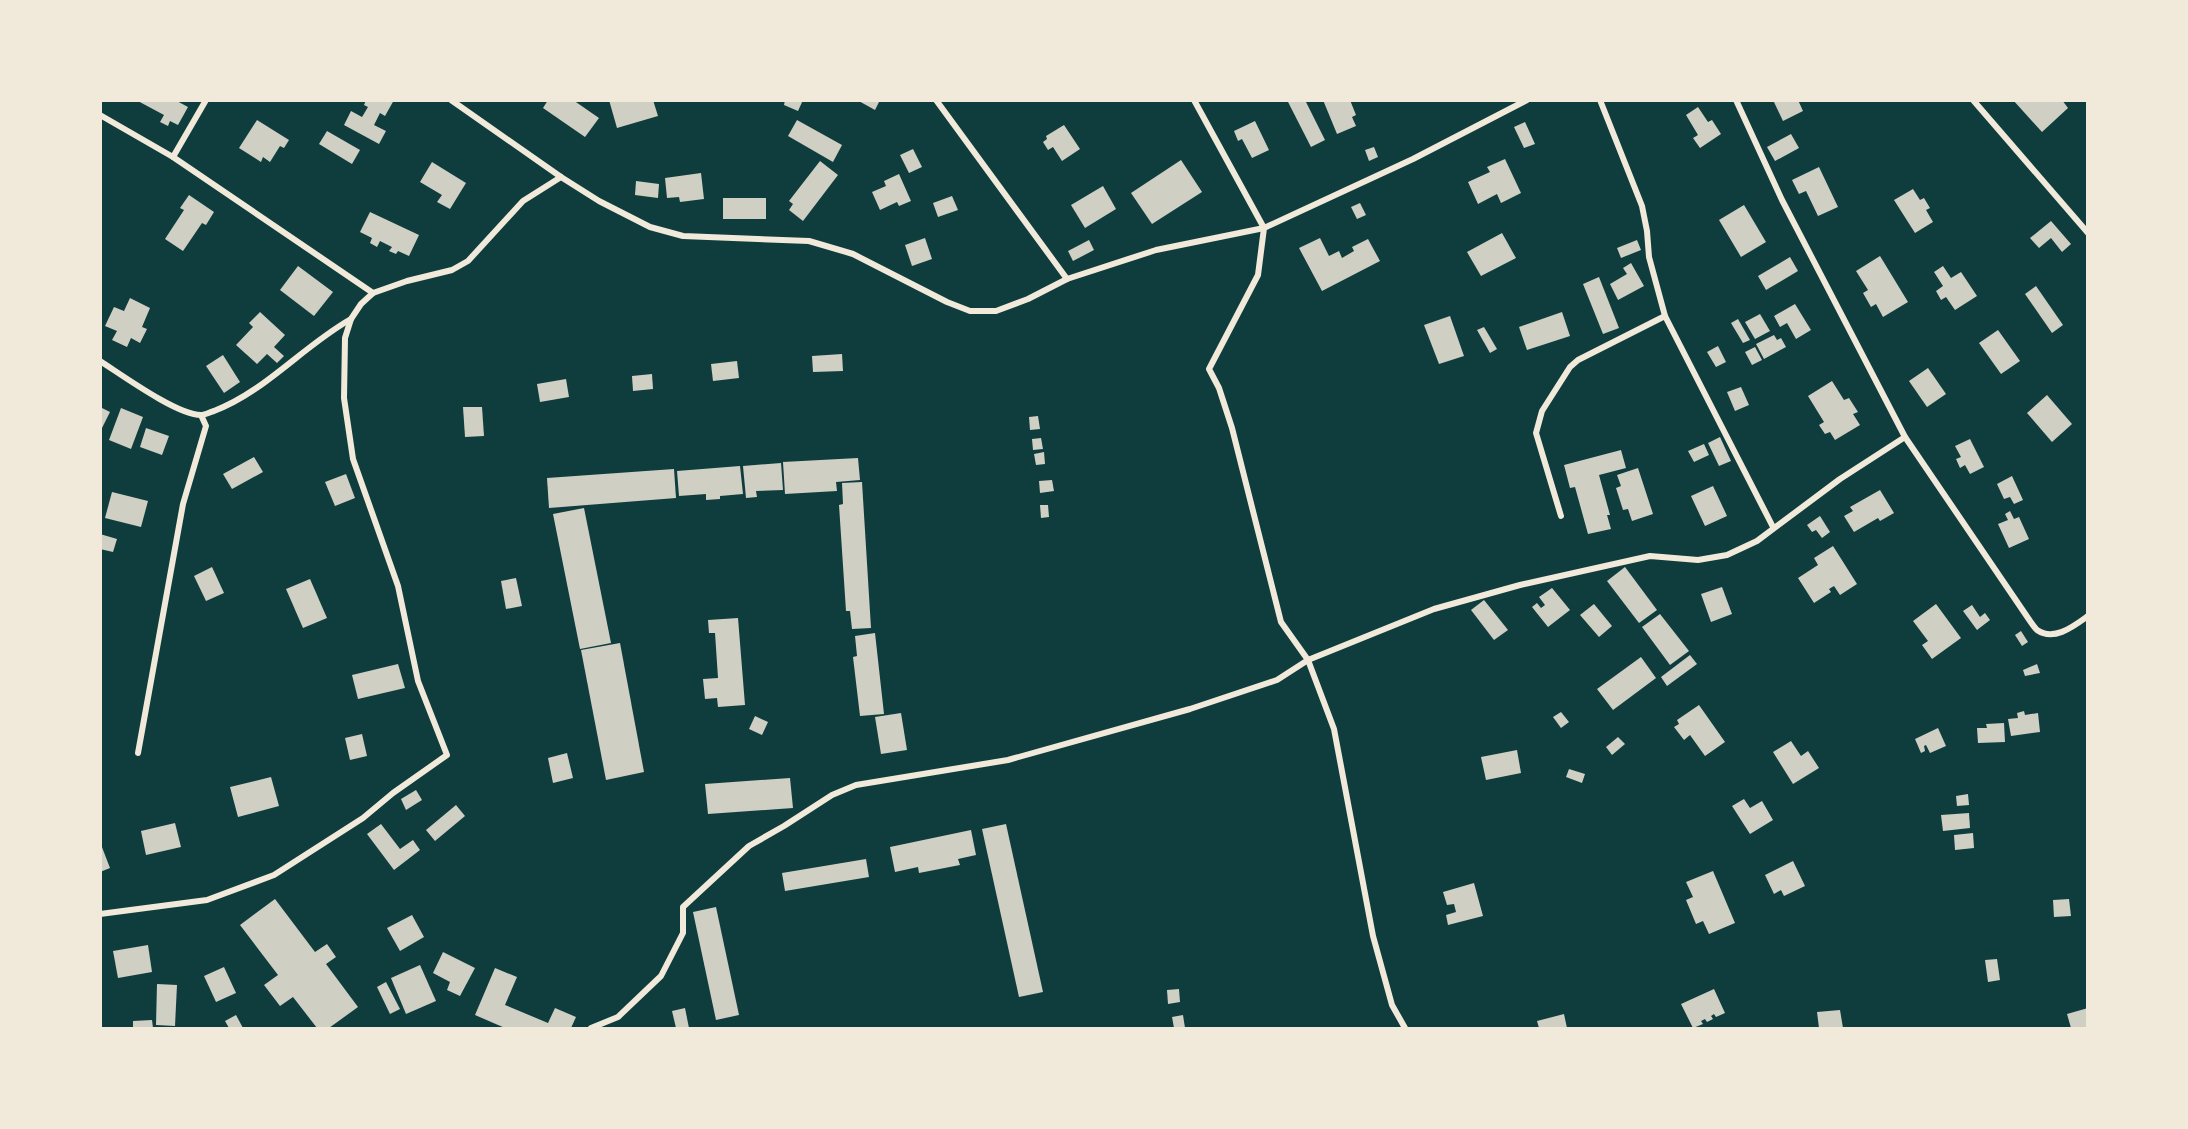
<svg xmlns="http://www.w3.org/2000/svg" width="2188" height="1129" font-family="'IBM Plex Sans',sans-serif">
<rect width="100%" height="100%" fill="#0f3d3e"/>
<g fill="#cfcfc3">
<path d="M136 100H175L188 107 178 125 170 121 168 126 160 122 164 115Z"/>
<path d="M366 100H394L385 116 380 113 374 125 386 131 379 144 344 125 351 111 362 117 368 107 364 105Z"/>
<path d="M548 100H573L599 118 585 137 543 108Z"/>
<path d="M609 100H653L658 116 617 128Z"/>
<path d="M785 100H803L798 111 784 105Z"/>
<path d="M857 100H880L875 110Z"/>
<path d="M1287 100H1305L1325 140 1311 147Z"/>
<path d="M1323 100H1350L1356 115 1352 117 1356 126 1337 134Z"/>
<path d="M1773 100H1798L1803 111 1783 121Z"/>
<path d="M2013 100H2062L2068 108 2042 132Z"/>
<path d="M1698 107 1708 122 1712 120 1721 134 1700 148 1693 138 1698 135 1686 115Z"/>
<path d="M257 120 289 140 284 148 280 146 270 162 263 157 261 162 239 148Z"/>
<path d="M797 120 842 145 833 162 788 136Z"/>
<path d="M1255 121 1269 150 1252 158 1242 139 1238 141 1234 131Z"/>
<path d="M1525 122 1535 144 1524 148 1514 127Z"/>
<path d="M1064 125 1080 149 1062 161 1053 147 1048 150 1043 142 1047 139 1046 136Z"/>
<path d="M327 131 360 150 352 164 319 144Z"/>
<path d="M1791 134 1799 148 1775 161 1767 147Z"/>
<path d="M1374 147 1378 157 1369 161 1365 150Z"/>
<path d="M913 149 922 167 909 173 900 155Z"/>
<path d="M1505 159 1521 193 1501 203 1497 194 1478 204 1468 182 1490 172 1487 167Z"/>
<path d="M1181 160 1202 192 1152 224 1131 193Z"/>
<path d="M820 161 838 175 803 221 789 210 793 204 789 201Z"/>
<path d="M432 162 466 183 450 209 437 202 442 195 420 182Z"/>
<path d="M1819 167 1838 207 1818 216 1806 191 1799 194 1792 180Z"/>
<path d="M701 173 704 199 680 202 679 197 667 198 665 178Z"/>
<path d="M899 174 911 201 899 206 897 202 880 210 872 192 886 186 884 181Z"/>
<path d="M636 181 659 184 658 198 635 195Z"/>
<path d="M1103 186 1116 209 1085 228 1071 205Z"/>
<path d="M1913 189 1920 200 1924 198 1930 208 1926 210 1933 222 1915 233 1894 200Z"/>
<path d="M189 195 214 212 206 225 202 223 183 251 165 239 184 210 180 208Z"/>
<path d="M952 196 958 210 938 217 933 203Z"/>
<rect x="723" y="198" width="43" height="21"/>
<path d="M1360 203 1366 215 1357 219 1351 207Z"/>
<path d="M1744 205 1766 242 1741 257 1719 220Z"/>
<path d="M370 212 419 235 409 256 398 251 396 254 389 251 392 247 380 241 377 247 370 243 372 238 360 232Z"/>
<path d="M2051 221 2071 244 2062 252 2051 238 2039 248 2030 238Z"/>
<path d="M1502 233 1516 258 1481 276 1467 252Z"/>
<path d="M925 238 932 259 912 266 905 245Z"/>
<path d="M1320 238 1329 256 1339 251 1342 258 1354 251 1352 247 1368 239 1380 261 1322 291 1299 248Z"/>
<path d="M1089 240 1094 250 1073 261 1068 251Z"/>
<path d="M1637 240 1641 250 1621 258 1617 248Z"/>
<path d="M1880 256 1908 302 1883 317 1876 304 1871 307 1863 293 1868 290 1856 271Z"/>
<path d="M1790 257 1798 271 1766 290 1758 276Z"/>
<path d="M1631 263 1644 286 1618 300 1610 284 1627 274 1623 268Z"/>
<path d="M298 266 333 292 314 316 280 290Z"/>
<path d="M1943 266 1951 278 1961 272 1977 296 1955 310 1946 297 1941 300 1936 291 1943 286 1934 272Z"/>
<path d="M1599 277 1619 328 1603 334 1583 284Z"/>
<path d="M2036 286 2063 325 2052 333 2025 294Z"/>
<path d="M130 298 150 308 142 327 147 329 140 343 131 338 127 347 112 340 117 331 105 326 114 307 124 311Z"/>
<path d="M1795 304 1811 330 1796 339 1787 323 1780 327 1774 316Z"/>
<path d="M260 312 285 335 274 347 284 356 277 363 267 354 257 364 236 345 253 327 249 323Z"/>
<path d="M1562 312 1570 336 1527 350 1519 327Z"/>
<path d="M1760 314 1770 331 1755 339 1745 322Z"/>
<path d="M1450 316 1464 356 1439 364 1424 325Z"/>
<path d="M1738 319 1750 340 1743 343 1731 323Z"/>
<path d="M1484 327 1497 349 1490 353 1477 330Z"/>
<path d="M1998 330 2020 361 2001 374 1979 343Z"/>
<path d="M1774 335 1777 340 1781 338 1786 347 1764 359 1756 344Z"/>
<path d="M1718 346 1726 362 1716 367 1707 352Z"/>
<path d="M1755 347 1762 360 1752 365 1745 352Z"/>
<path d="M842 354 843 371 813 372 812 356Z"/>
<path d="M223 355 240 382 224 393 206 366Z"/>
<path d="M737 361 739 378 713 381 711 364Z"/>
<path d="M1928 368 1946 394 1927 407 1909 381Z"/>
<path d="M652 374 653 389 633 391 632 376Z"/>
<path d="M566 379 569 397 540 402 537 384Z"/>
<path d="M1832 381 1844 400 1849 398 1858 412 1853 414 1860 425 1835 440 1830 432 1825 434 1819 425 1824 422 1808 396Z"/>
<path d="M1741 387 1749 405 1735 411 1727 392Z"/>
<path d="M2047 395 2072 424 2052 442 2027 413Z"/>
<path d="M100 407 110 412 100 432Z"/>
<path d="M463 407H482L484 436 465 437Z"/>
<path d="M121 408 143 417 131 449 109 440Z"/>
<path d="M1038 416 1040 429 1030 430 1029 417Z"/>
<path d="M146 428 169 436 162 455 140 447Z"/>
<path d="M1720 437 1731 461 1719 466 1708 443Z"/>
<path d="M1041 438 1043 449 1033 450 1032 439Z"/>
<path d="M1970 439 1984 467 1970 474 1965 465 1960 468 1956 459 1961 457 1955 446Z"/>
<path d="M1704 444 1709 455 1694 462 1688 451Z"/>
<path d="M1621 450 1626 468 1599 475 1610 515H1607L1611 529 1588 534 1575 487 1570 488 1564 465Z"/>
<path d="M1044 452 1045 464 1036 465 1034 454Z"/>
<path d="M254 457 263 472 232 489 223 474Z"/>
<path d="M858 458 860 480 836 482 837 491 785 494 783 462Z"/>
<path d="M781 463 783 490 756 491 757 497 746 498 743 466Z"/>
<path d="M740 466 743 494 720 496V499L706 500V494L679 496 677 471Z"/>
<path d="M1638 468 1653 514 1632 521 1628 509 1623 510 1616 488 1621 486 1617 475Z"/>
<path d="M674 469 676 498 549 508 547 478Z"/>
<path d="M346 474 355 498 335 506 325 482Z"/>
<path d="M2012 476 2023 500 2014 504 2010 497 2004 499 1997 484Z"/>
<path d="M1052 480 1054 491 1040 493 1039 481Z"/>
<path d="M862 482 871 628 852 629 850 611H846L839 505 843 504 842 483Z"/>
<path d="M1713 486 1727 516 1705 526 1691 496Z"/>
<path d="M1880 490 1894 513 1880 521 1878 518 1854 532 1844 516 1853 511 1850 507Z"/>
<path d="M112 492 148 501 141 527 105 518Z"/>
<path d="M1040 505H1048L1049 517 1041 518Z"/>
<path d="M584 508 611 643 580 649 553 514Z"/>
<path d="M2010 511 2014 519 2019 517 2029 539 2009 548 1998 524 2008 520 2005 514Z"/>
<path d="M1820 516 1830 532 1822 538 1816 530 1812 532 1807 525Z"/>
<path d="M100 534 117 539 113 552 100 549Z"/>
<path d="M1833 546 1857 584 1840 595 1834 586 1829 589 1831 592 1814 603 1798 578 1818 565 1814 558Z"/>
<path d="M212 567 224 593 206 601 194 576Z"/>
<path d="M1625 567 1657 610 1639 623 1607 581Z"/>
<path d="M516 578 522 606 506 609 501 581Z"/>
<path d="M310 579 327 618 303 628 286 589Z"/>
<path d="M1722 587 1732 614 1711 622 1701 594Z"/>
<path d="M1552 588 1570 610 1548 627 1532 607 1537 603 1541 608 1545 605 1539 597Z"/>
<path d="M1484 600 1508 630 1494 640 1471 610Z"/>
<path d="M1594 604 1612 626 1599 637 1580 615Z"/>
<path d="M1936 604 1961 638 1932 659 1922 645 1928 641 1913 621Z"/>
<path d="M1972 605 1980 617 1985 613 1990 620 1977 630 1963 611Z"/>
<path d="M1660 614 1689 651 1670 665 1642 627Z"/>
<path d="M738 618 745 705 718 707 717 698 705 699 703 679 718 678 715 633H709L708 620Z"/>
<path d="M2021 631 2028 642 2022 646 2015 635Z"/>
<path d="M875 633 884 714 860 716 853 657 857 656 855 636Z"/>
<path d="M620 643 644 772 606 780 581 650Z"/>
<path d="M1690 655 1697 664 1667 686 1661 677Z"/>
<path d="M1641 657 1656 678 1613 710 1597 689Z"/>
<path d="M398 664 405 688 358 699 352 675Z"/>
<path d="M2037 664 2040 673 2025 676 2023 670Z"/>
<path d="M1699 705 1725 742 1705 756 1690 735 1684 740 1674 727 1679 724 1677 720Z"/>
<path d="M2024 711 2025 715 2038 713 2040 732 2011 736 2008 719 2018 718 2017 713Z"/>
<path d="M1561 712 1569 722 1561 728 1553 717Z"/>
<path d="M901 713 907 750 881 754 875 717Z"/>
<path d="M755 716 768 722 762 735 749 729Z"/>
<path d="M2004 723 2005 742 1978 743 1977 728H1987L1986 724Z"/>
<path d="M1938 728 1946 746 1930 753 1926 745 1924 746 1925 751 1921 753 1915 739Z"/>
<path d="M362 734 367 756 350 760 345 738Z"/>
<path d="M1618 737 1625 744 1612 755 1606 747Z"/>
<path d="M1791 741 1801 756 1808 751 1819 768 1793 784 1773 752Z"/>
<path d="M1517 750 1521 773 1486 780 1481 757Z"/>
<path d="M567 753 573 778 553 783 548 758Z"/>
<path d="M1569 769 1585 774 1582 783 1566 777Z"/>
<path d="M271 777 279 806 238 817 230 787Z"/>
<path d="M790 778 793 808 708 814 705 784Z"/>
<path d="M416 790 422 800 406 810 401 799Z"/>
<path d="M1968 794 1969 805 1957 806 1956 796Z"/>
<path d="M1744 799 1750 808 1762 801 1773 820 1750 834 1732 806Z"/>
<path d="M456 805 465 816 435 841 426 830Z"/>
<path d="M1969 813 1970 828 1943 831 1941 815Z"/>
<path d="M175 823 181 847 146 855 141 831Z"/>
<path d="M381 824 400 849 413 840 420 850 394 870 367 834Z"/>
<path d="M1006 824 1043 992 1019 997 982 829Z"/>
<path d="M971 830 976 855 958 859 960 865 919 873 918 867 895 872 890 847Z"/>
<path d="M1973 833 1974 848 1955 850 1954 835Z"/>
<path d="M100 842 110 868 100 872Z"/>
<path d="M866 859 869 877 785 891 782 873Z"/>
<path d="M1793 861 1805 886 1784 896 1781 890 1774 894 1765 875Z"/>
<path d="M1713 871 1735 923 1709 934 1703 921 1696 924 1686 900 1693 897 1686 882Z"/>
<path d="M1474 883 1483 916 1448 925 1446 915 1456 912 1454 904 1447 905 1443 892Z"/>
<path d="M275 899 315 952 327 944 336 957 326 964 358 1007 329 1028H317L293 997 280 1006 264 985 278 975 240 925Z"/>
<path d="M2069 899 2071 916 2054 917 2053 900Z"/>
<path d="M716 907 739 1015 716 1020 693 912Z"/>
<path d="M412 915 424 937 400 951 387 928Z"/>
<path d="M148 945 152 972 118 978 113 951Z"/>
<path d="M443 952 475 968 460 996 447 990 450 982 433 973Z"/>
<path d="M1997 959 2000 980 1988 982 1985 960Z"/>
<path d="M420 965 436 1001 406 1014 391 978Z"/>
<path d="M224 967 236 993 216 1002 204 976Z"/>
<path d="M495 968 517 977 505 1005 548 1023 555 1008 576 1017 571 1028H505L475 1015Z"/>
<path d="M386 982 400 1009 390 1014 377 987Z"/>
<path d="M157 984 177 985 175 1026 156 1025Z"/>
<path d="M1179 989 1180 1002 1168 1004 1167 990Z"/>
<path d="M1714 989 1725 1013 1716 1017 1714 1014 1711 1016 1713 1019 1707 1022 1705 1019 1701 1021 1703 1024 1693 1028 1681 1004Z"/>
<path d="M685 1008 689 1028H676L672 1011Z"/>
<path d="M2088 1008V1028H2071L2067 1014Z"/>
<path d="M1840 1010 1843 1028H1819L1817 1012Z"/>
<path d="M1564 1014 1567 1028H1539L1537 1021Z"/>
<path d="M236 1015 243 1028H229L225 1021Z"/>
<path d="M1183 1015 1185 1028H1174L1172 1017Z"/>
<path d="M152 1020 153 1028H133V1021Z"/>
</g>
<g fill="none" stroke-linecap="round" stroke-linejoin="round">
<g stroke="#f1e9da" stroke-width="6">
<path d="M206 100 173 157 373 293"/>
<path d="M451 100 561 177 599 201 650 227 683 236 809 241 853 254 947 302 970 311H996L1028 299 1067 279 1156 250 1264 228 1194 100"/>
<path d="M936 100 1067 279"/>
<path d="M1736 100 1782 200 1905 437 2028 618C2030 621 2034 627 2037 630 2054 642 2074 626 2088 616"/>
<path d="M1973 100 2088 233"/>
<path d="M100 115 173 157"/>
<path d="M1665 316 1773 527"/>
<path d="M100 361C122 375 177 415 201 415 205 415 210 412 214 411 266 391 303 346 351 319"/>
<path d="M1561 516 1536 433 1542 411 1570 367 1578 360 1665 316 1649 257 1647 231 1642 206 1600 100"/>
<path d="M138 753 183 504 206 426 201 415"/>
<path d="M100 914 207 900 274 875 363 818 393 793 447 755 418 681 398 586 353 459 344 398 345 338 351 319 361 304 373 293 407 281 452 270 468 261 523 201 561 177"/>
<path d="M591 1028 618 1017 661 976 683 933V907L749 846 784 826 832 795 856 785 1008 760 1190 709 1277 680 1308 660 1434 609 1520 585 1650 556 1698 560 1727 555 1757 541 1840 479 1905 437"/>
<path d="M1405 1028 1392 1005 1373 936 1334 729 1308 660 1281 622 1232 428 1219 388 1209 369 1258 275 1264 228 1413 159 1527 100"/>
</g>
</g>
<rect width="2188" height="1129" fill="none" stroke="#f1e9da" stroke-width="204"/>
</svg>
